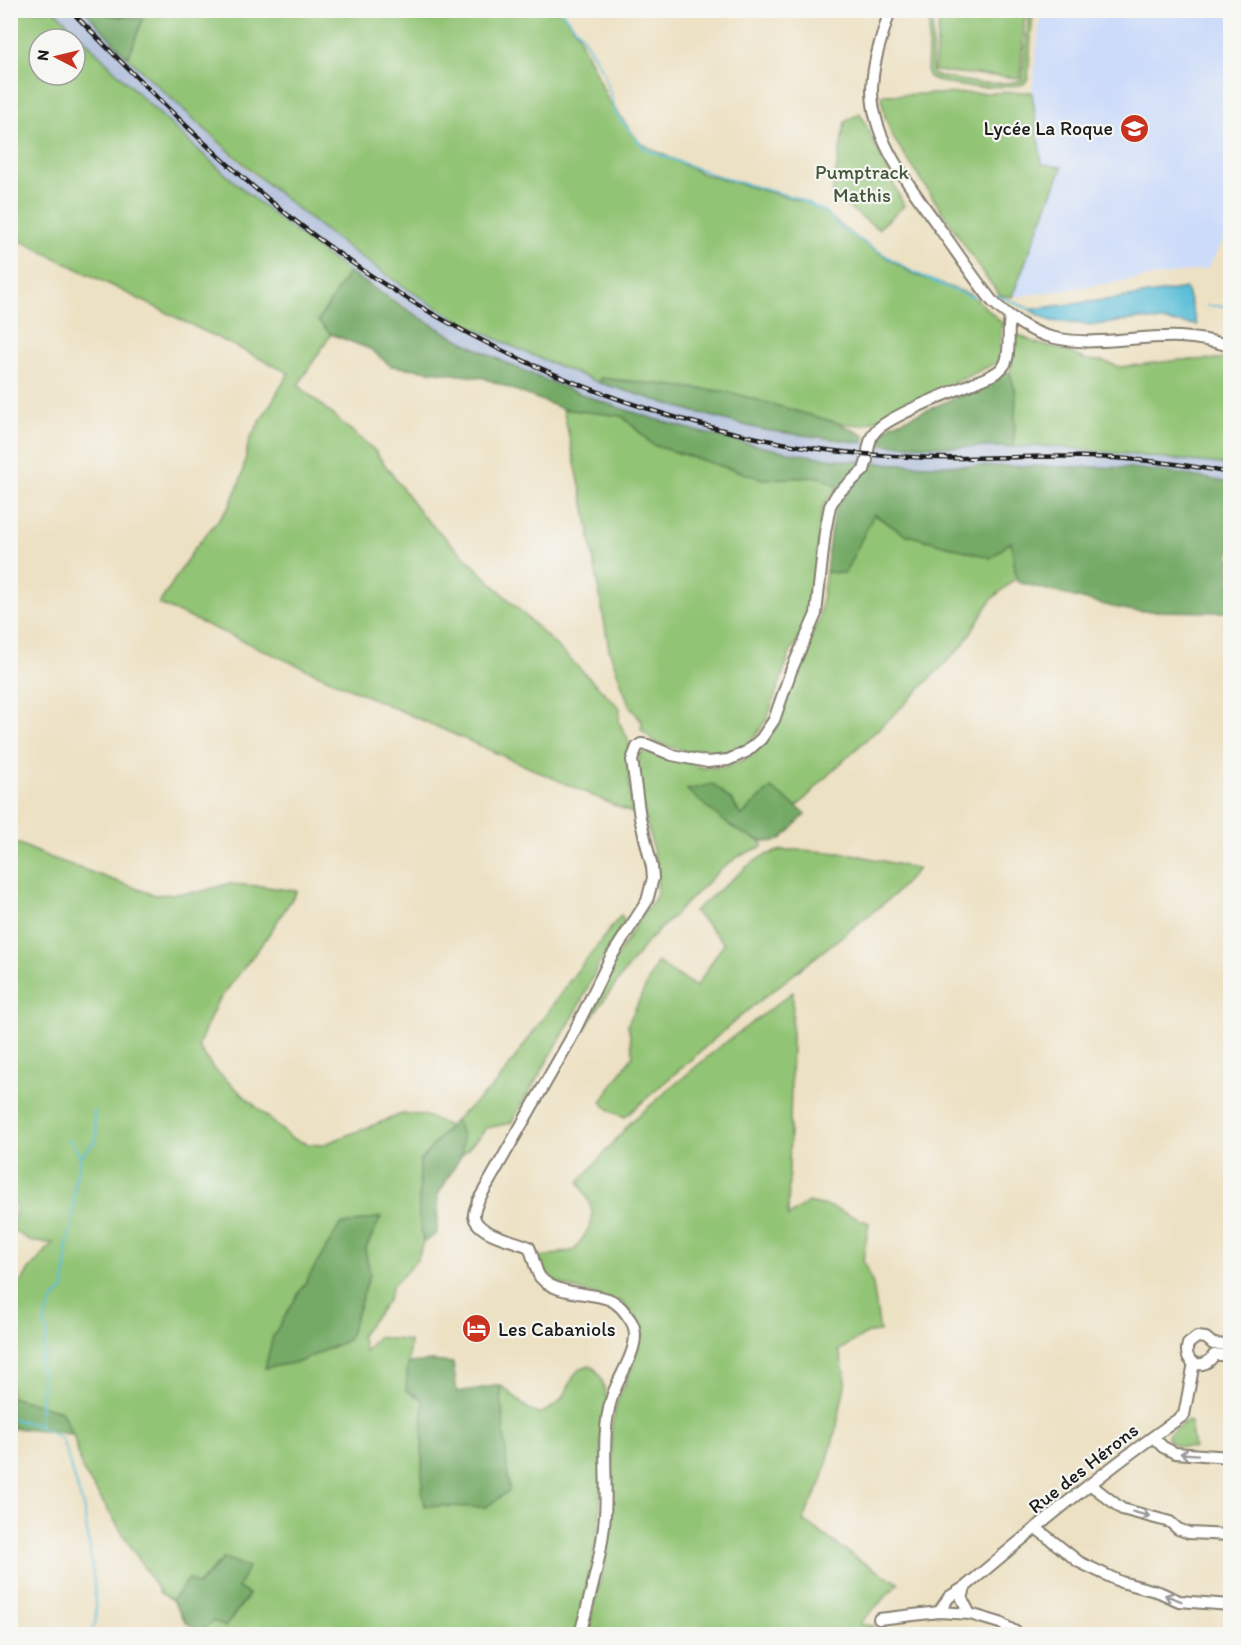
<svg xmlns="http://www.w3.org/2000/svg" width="1241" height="1645" font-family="Itim,sans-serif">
<rect width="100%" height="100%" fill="#f6f6f2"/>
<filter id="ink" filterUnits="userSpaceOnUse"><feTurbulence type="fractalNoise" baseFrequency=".0167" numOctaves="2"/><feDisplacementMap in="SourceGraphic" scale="12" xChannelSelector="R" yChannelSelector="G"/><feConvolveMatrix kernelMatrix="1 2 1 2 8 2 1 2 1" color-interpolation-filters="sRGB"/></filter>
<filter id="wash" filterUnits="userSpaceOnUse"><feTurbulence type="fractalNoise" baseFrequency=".008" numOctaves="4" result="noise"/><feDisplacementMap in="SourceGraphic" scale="24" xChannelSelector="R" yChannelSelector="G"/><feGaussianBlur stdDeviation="1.35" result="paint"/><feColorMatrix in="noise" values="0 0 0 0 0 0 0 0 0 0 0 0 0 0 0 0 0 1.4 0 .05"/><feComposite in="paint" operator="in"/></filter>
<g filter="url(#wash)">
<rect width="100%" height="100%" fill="#ede1c3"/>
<path fill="#ccdbfa" d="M1041 11H1230V229L1207 269 1012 297 1062 167 1042 165 1032 92Z"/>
<path fill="#b8c5de" d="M55 11H85L128 58 203 129 246 168 354 253 411 292 469 326 531 354 600 383 688 410 763 430 824 439 888 446H1048L1192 460 1230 465V483L1202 477 1129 468 1048 466H939L878 463 816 458 759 446 699 432 634 413 569 389 501 361 442 330 318 251 262 205 207 157 151 106Z"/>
<g fill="#92c475" stroke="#577048" stroke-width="1.5" fill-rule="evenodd">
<path d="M10 11H55C88 42 119 76 152 107 214 166 279 223 349 272L318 321 331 334 298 385 374 450 423 516 620 708 619 722 629 741 628 764 632 813 159 604 194 549 229 507 242 476 249 440 289 373 11 236ZM39 39H75V75H39Z"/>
<path d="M103 11H561L576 30 608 100 640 143 703 174 809 203 833 219 856 238 913 274 972 295 1002 323 998 362 876 420 862 425 838 423 729 392 600 378V383C556 365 512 348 471 326 441 311 413 293 385 274 292 211 210 135 128 58L143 19 106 15Z"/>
<path d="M930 11H933L932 73 934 75C962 81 994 88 1022 80L1029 11H1033L1028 78 1025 83 1021 85C992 88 956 90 929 77L927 73Z"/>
<path d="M940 11H1025L1020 78 934 71Z"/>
<path d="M1032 92 1042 164 1062 167 1012 297 1000 295 985 276 892 136 884 113 881 95Z"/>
<path d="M860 113 904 206 878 229 832 195 845 122Z"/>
<path d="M1014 333 1038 344 1061 349 1086 360 1103 361 1120 367 1180 360 1230 359V465L1048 446 1013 447 1014 441 1016 393 1010 373Z"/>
<path d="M563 409 622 416 653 445 763 479 820 477 838 486 823 506 820 522 814 592 808 623 790 653 767 719 755 737 743 746 722 754 704 756 656 743 641 729 642 722 629 705 609 649 585 508Z"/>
<path d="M873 514 904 534 1012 542 1016 578 991 600 963 645 904 705 827 776 796 808 771 788 741 816 733 802 688 790 732 827 762 842V847L741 855 722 868 647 942 595 1012 582 1033 579 1034 600 985 644 911C650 905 656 900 657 892 660 865 645 822 641 794 638 779 635 767 641 753L647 751H654L703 768 725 767 746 759 762 746 778 724 794 675 819 620 826 572 845 573Z"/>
<path d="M10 840 49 857 155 895 199 892 228 884 260 886 297 891 265 940 216 1004 198 1046 213 1068 291 1138 308 1144 322 1145 402 1114 424 1115 449 1126 420 1161 419 1214 423 1243 417 1260 392 1287 388 1301 361 1335 365 1352 377 1337 410 1341 406 1390 423 1400 422 1492 509 1491 500 1385C514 1394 522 1408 538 1414 548 1411 557 1405 564 1396 570 1386 574 1366 589 1366 600 1367 606 1391 607 1400 607 1409 601 1418 601 1427 601 1456 601 1485 600 1514 599 1524 597 1535 595 1545 590 1576 585 1606 575 1634H196L213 1621 225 1627 249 1595 237 1588 224 1558 197 1585 189 1579 172 1600 160 1593 82 1469 73 1434 61 1411 11 1397V1297L29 1270 53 1243 32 1242 13 1230 16 1205 10 1203ZM380 1218 365 1250 370 1274 348 1340 340 1225Z"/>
<path d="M782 850H802L852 854 918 869 893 896 743 1014 625 1117 611 1111 601 1102 633 1055 628 1024 657 962 696 987 724 943 694 911 748 866 763 856Z"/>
<path d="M621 915 625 921 600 962 576 1012 511 1123 487 1128 461 1156 463 1139 456 1119 497 1083 571 979Z"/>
<path d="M793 992 788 1217 808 1202 831 1207 869 1223 863 1260 873 1284 880 1332 868 1333 839 1350 846 1380 837 1425 822 1481 803 1520 859 1560 899 1583 859 1624 874 1626 868 1634H587L605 1561 611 1517 612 1457 611 1429 617 1402 632 1367 640 1334 637 1320 622 1302 581 1291 550 1280 542 1272 538 1258 575 1250C597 1217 597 1217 579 1182L632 1121 718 1048Z"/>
<path d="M1188 1420 1190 1421 1194 1448C1183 1447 1175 1447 1167 1439L1169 1434Z"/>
</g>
<g fill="#75aa66" stroke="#486341" stroke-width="1.5">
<path d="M85 11H103L106 15 143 19 128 58Z"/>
<path d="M349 272C380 292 411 313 443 331 516 371 595 402 675 425 742 444 810 459 879 463 946 467 1012 465 1079 467 1096 467 1113 467 1130 468 1163 471 1197 476 1230 483V612L1134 611 1113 607 1017 582 1011 542 991 558 904 534 874 514 845 573 826 572C830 544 828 513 847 491L820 477 763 479 653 445 622 416 563 409 484 378 391 366 370 349 331 334 318 321Z"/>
<path d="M1006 372 1010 373 1016 393 1014 441 1013 447H959L873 444 879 436 891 425 991 383Z"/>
<path d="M600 378 729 392 838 423 866 436 864 443 763 430 688 410 600 383Z"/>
<path d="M713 784 733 802 741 816 771 788 806 814C799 820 786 837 779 840 750 851 708 807 687 790Z"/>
<path d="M456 1119 463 1139 461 1156 438 1195 437 1233 423 1243 419 1214 420 1161Z"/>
<path d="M381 1217 365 1250 370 1274 348 1340 299 1362 265 1368 273 1336 340 1225Z"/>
<path d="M432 1361 453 1363 457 1392 500 1385 509 1491 486 1507 425 1506 422 1492 423 1400 406 1390 408 1363Z"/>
<path d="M10 1397 61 1411 73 1434 14 1428 11 1431Z"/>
<path d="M224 1558 248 1567 238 1588 249 1594 225 1627 213 1621 199 1633 185 1621 172 1600 189 1579 198 1585Z"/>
</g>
<path fill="#5abed8" stroke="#3b6d7a" stroke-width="1.5" d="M1186 288 1197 325 1139 319 1093 325 1051 321 1030 310 1039 308 1129 297Z"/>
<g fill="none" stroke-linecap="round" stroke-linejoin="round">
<g stroke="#5abed8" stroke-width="2">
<path d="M560 10 581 34 603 71 616 113 645 149 720 177 797 198 825 212 842 229 913 272 951 289 974 297"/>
<path d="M996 295 1032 310"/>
<path d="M1207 306H1230"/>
<path d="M69 1139 81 1156"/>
<path d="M10 1418 39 1426 62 1439 83 1506 90 1551 94 1582 96 1620 91 1634"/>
<path d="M39 1426 42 1384 40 1360 45 1354C41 1346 45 1344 47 1336 48 1331 45 1327 45 1322 45 1310 54 1296 64 1290L67 1255 66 1249 72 1227 75 1181 81 1156 96 1140 97 1133 94 1122V1111"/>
</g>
</g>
</g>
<g filter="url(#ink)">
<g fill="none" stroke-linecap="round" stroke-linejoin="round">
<defs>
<g id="minor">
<path d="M890 10C882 37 872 63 872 91 873 143 910 185 938 226 956 251 973 277 992 301 1010 318 1030 333 1055 338 1096 347 1139 335 1180 337 1198 338 1214 341 1230 346"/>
<path d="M868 451C869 444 870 438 874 433 885 417 952 392 973 383 983 379 999 374 1005 364 1011 353 1007 331 1010 318"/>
<path d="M1230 1345 1213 1344 1206 1338 1197 1337 1188 1344C1182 1364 1204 1372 1214 1355H1230"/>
<path d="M1153 1437 1163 1447 1175 1453 1230 1457"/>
<path d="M10 1476 11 1452"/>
<path d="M1091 1485 1122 1509 1170 1522 1178 1529 1189 1533 1230 1535"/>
<path d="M1036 1528 1079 1562 1121 1582 1159 1592 1179 1601 1230 1605"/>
<path d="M939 1612 949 1597 965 1587"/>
<path d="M879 1619 939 1612 970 1614"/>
<path d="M580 1634C590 1595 602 1556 605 1515 608 1476 600 1435 612 1397 618 1376 645 1343 631 1321 625 1312 619 1303 608 1299 588 1292 555 1295 540 1277 535 1270 533 1255 529 1247 514 1240 475 1234 474 1215 474 1210 477 1205 478 1201L570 1040 611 957 647 901 653 878 652 867 640 818 632 760 637 747 641 744 648 745 672 755 708 762 728 760 746 752 761 739 774 720 791 671 816 614 825 532 830 506 837 494 864 470 867 460"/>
<path d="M1019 1634 1000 1623 970 1614 962 1599 965 1587C1036 1527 1108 1467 1184 1415L1194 1363"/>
</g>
</defs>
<use href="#minor" stroke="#847e70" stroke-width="14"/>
<use href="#minor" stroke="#fff" stroke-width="10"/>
<defs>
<path id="rail" d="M70 10C134 75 198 141 268 199 396 305 539 381 699 424 741 435 784 445 827 450 864 455 901 457 938 458 988 459 1038 455 1088 457 1136 458 1183 464 1230 473"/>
</defs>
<use href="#rail" stroke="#1c1c1c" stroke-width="4.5"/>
<use href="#rail" stroke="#f6f6f2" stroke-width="2" stroke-dasharray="7" stroke-linecap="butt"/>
</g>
<defs><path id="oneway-shaft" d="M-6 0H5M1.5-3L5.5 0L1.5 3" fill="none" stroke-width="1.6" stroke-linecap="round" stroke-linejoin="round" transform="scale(1.5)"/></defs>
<g stroke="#999">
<use href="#oneway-shaft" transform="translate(1189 1454) rotate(-176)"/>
<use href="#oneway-shaft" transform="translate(1141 1514) rotate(15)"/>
<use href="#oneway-shaft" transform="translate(1173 1598) rotate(-159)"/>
</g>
</g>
<defs>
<symbol id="school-disc" viewBox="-11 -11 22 22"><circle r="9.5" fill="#c8321e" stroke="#f6f6f2"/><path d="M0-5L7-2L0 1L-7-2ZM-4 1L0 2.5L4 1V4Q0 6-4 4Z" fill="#fff"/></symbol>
<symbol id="hotel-disc" viewBox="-11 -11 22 22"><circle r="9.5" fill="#c8321e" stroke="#f6f6f2"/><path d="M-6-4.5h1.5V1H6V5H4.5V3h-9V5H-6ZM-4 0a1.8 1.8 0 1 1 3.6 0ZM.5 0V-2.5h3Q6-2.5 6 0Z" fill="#fff"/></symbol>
</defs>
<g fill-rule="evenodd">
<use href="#school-disc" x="1118" y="112" width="33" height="33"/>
<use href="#hotel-disc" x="460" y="1312" width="33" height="33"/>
</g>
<g text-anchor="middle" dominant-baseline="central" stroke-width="4.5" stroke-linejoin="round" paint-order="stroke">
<g font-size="20" fill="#1c1c1c" stroke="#f6f6f2" text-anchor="end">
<text x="1113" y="128">Lycée La Roque</text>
<text x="498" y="1329" text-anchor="start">Les Cabaniols</text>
</g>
<g font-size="20" fill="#45573b" stroke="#f6f6f2">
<text x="862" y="172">Pumptrack<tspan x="862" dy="23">Mathis</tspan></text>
</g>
<g font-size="20" fill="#1c1c1c" stroke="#f6f6f2">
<text transform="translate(1083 1468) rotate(-38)">Rue des Hérons</text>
</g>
</g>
<rect width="1241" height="1645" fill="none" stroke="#f6f6f2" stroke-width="36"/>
<g transform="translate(57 57) rotate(277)"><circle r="28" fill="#f6f6f2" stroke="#9f9f9c" stroke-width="1.5"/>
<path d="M0-4.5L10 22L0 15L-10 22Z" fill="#c8321e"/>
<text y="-9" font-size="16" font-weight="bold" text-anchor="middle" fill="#1c1c1c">N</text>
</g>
</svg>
